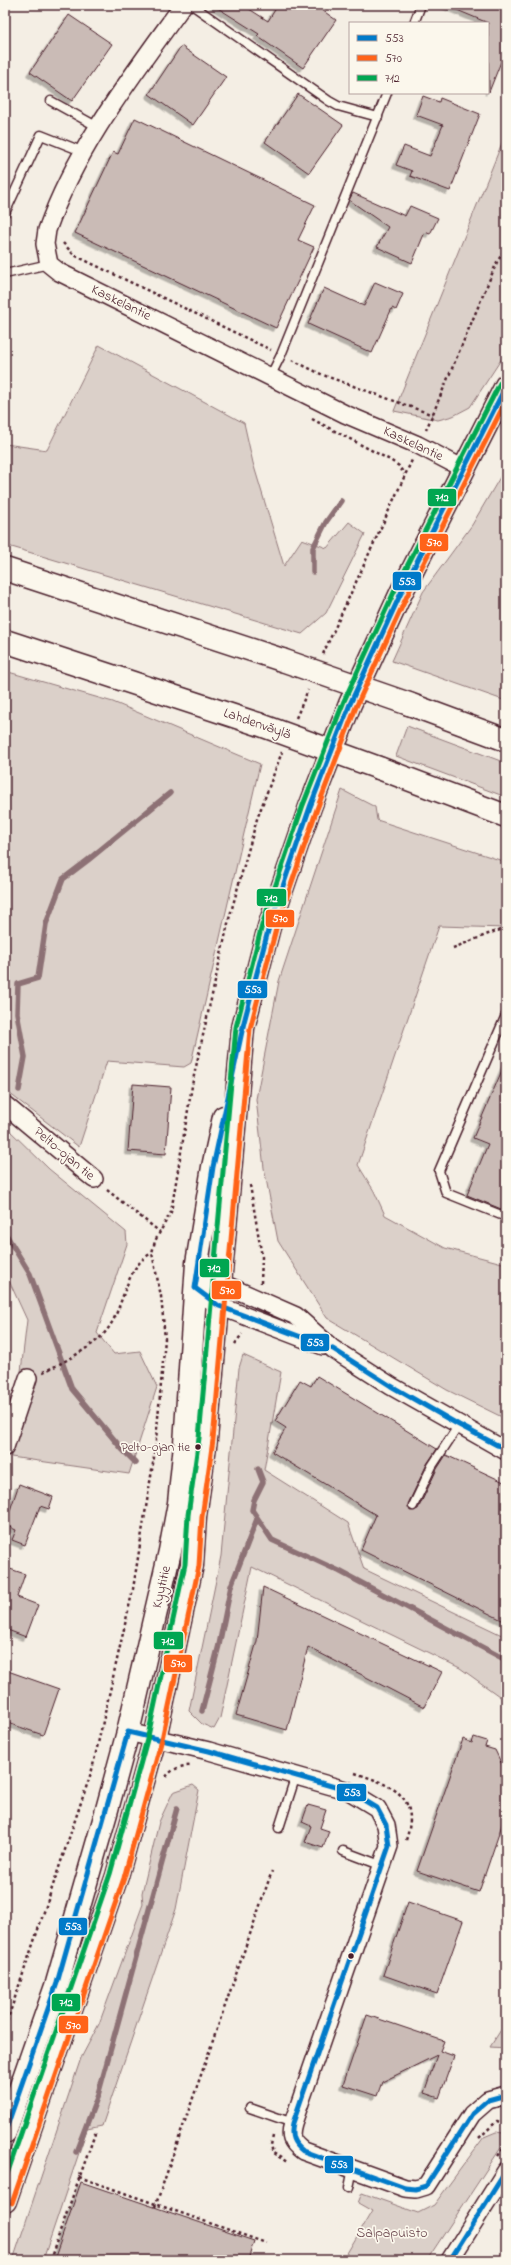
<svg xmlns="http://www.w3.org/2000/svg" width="511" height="2265" font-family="'Indie Flower',sans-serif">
<defs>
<filter id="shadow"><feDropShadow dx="-3.5" dy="3.5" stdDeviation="0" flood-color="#0004"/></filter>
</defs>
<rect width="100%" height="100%" fill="#f4eee4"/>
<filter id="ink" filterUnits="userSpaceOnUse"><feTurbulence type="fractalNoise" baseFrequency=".025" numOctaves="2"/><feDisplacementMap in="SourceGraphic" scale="8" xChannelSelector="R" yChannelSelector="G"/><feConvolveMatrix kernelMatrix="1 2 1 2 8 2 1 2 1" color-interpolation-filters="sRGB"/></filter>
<g filter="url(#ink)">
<g fill="#dbd0c9" stroke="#92787a">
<path d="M506 133V352L470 407 453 416 438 420 394 411Z"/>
<path d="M99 345 244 423 253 463 284 566 302 539 327 548 349 522 365 534 326 613 302 634 5 545V444L47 450Z"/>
<path d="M506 467V701L392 661 423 592 472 525Z"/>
<path d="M5 671 113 702 260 764 191 1063 184 1067 107 1061 79 1147 5 1090Z"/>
<path d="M407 726 506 763V797L396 756Z"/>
<path d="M342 790 375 807 377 820 506 862V928L439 926 358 1165 374 1191 385 1215 445 1248 506 1264V1419L447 1390 327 1318 278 1241 264 1168 256 1099 279 981Z"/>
<path d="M5 1126 49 1169 126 1232 127 1244 97 1333 114 1354 140 1351 157 1387 129 1474 11 1457 27 1320 5 1272Z"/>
<path d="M243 1355 281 1372 264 1470 348 1523 364 1569 506 1637V1701L460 1668 252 1567 220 1718 214 1729 202 1724 189 1711 221 1556 239 1368Z"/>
<path d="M193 1785 199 1790 176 1909 102 2126 87 2129 43 2260H13L81 2058 99 2024 143 1904 142 1893 159 1822 173 1792Z"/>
<path d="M506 2022V2048L490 2047Z"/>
<path d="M496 2132 503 2133 506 2140 427 2260H343L372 2211 358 2203 362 2193 418 2213 434 2205 484 2137Z"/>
</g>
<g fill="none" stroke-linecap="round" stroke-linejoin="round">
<g stroke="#8d7174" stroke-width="5.5">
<path d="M313 572V548L326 522 341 501"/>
<path d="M19 1090 25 1057 17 1013 18 984 38 978 46 924 63 879 88 860 170 793"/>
<path d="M5 1233 30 1274 72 1389 122 1449 136 1463"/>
<path d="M258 1469 263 1482 254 1500 252 1510 272 1540 339 1571 506 1660"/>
<path d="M202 1711 219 1645 231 1586 257 1519"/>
<path d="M76 2152 98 2095 177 1808"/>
</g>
</g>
<g fill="#cabbb6" stroke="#4a1f2b" filter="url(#shadow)">
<path d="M213 5H243L268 21 278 5H315L336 20 303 68 257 36 259 34Z"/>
<path d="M445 5H506V49L489 92 488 23Z"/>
<path d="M69 15 112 44 72 101 30 72Z"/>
<path d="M181 46 226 77 193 125 149 94Z"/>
<path d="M298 94 343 125 309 173 265 142Z"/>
<path d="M423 96 439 102 440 98 480 114 450 191 410 176 412 171 396 165 404 146 430 156 443 125 416 115Z"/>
<path d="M135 118 315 205 298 240 314 247 276 328 75 233 113 152 118 154Z"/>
<path d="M353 193 405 216 410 206 438 218 430 234 425 232 412 263 377 247 388 227 349 200Z"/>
<path d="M375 282 403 294 396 310 392 308 372 353 308 324 324 288 364 306Z"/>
<path d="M506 1061V1211L467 1195 488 1144 473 1138Z"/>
<path d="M133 1084 171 1087 166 1154 128 1151Z"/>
<path d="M317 1376 437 1449 427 1464 408 1504 410 1511 418 1509 437 1469 446 1455 506 1483V1622L361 1550 376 1515 272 1452 286 1428 275 1421 300 1380 311 1386Z"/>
<path d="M19 1484 53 1497 49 1509 40 1506 25 1545 12 1540 16 1530 5 1525Z"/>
<path d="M10 1569 25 1574 17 1597 38 1605 26 1637 5 1629V1581Z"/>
<path d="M263 1587 442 1672 424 1707 308 1647 287 1730 236 1715 257 1641Z"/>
<path d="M5 1670 59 1689 43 1735 5 1722Z"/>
<path d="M474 1737 487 1741 485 1747 495 1750 506 1773V1813L479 1892 417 1871 463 1739 472 1743Z"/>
<path d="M308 1805 326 1810 320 1828 329 1831 323 1848 305 1842 311 1826 302 1822Z"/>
<path d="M408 1902 463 1921 437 1994 383 1975Z"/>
<path d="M367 2015 444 2041 440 2051 454 2056 439 2098 424 2093 437 2055 382 2082 377 2096 343 2085Z"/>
<path d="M81 2182 254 2241 248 2260H54Z"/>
</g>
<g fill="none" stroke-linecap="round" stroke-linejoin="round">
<defs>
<g id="service">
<path d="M192 5 329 101 338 106 378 117"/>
<path d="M414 23 421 5"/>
<path d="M51 101 98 127"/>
<path d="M5 213 41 135 84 152"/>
<path d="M5 274 49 264"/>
<path d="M270 377 281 355 387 93"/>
<path d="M506 1015 439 1171 446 1193 506 1217"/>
<path d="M413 1506 432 1466 459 1425"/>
<path d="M279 1828 296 1775"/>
<path d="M343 1851 383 1866"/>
<path d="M250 2108 293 2123"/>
<path d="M349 2188 353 2168"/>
</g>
<g id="minor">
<path d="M183 5C132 76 76 148 47 230L45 244 49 264 59 272 345 414 418 445 464 469"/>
<path d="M5 1105 94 1179"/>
<path d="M195 1288 221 1283 296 1316 333 1349 391 1386 506 1451"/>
<path d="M209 1299 219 1306 323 1346"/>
<path d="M5 1447 28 1378"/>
<path d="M128 1732 209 1751 349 1791 377 1808 386 1825 389 1846 293 2123C289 2137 291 2142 303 2151L405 2188 416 2189 426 2186 472 2114 488 2100 506 2095"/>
<path d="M450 2260 506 2171"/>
</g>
<g id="secondary">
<path d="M5 2132 57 1983 106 1813 128 1732 170 1551 179 1503 185 1444 197 1263 213 1167 224 1117"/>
<path d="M5 2201 117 1876 155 1738 192 1565 195 1516 206 1439 243 1028 269 927 310 807 350 704 401 593 506 386"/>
</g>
<g id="motorway">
<path d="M5 569 282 660"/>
<path d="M5 641 258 724"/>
<path d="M409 704 506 740"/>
<path d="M379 768 506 816"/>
</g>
</defs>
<use href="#service" stroke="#4a1f2b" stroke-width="11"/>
<use href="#minor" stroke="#4a1f2b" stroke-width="20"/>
<use href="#secondary" stroke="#4a1f2b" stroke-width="25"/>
<use href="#motorway" stroke="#4a1f2b" stroke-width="25"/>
<g stroke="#4a1f2b" stroke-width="2.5" stroke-dasharray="3 3" stroke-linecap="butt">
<path d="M63 243 74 255 271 350"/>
<path d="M292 360 323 375 433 415"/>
<path d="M312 419 390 460 399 466 404 474"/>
<path d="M426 430 497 262 506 248"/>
<path d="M323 654 412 460"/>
<path d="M296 718 308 690"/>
<path d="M453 948 496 931 506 929"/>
<path d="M250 1185 262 1257 261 1283"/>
<path d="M107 1190 160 1232"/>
<path d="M235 1344 242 1334"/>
<path d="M43 1372C61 1364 95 1346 107 1330 125 1307 124 1267 152 1253"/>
<path d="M355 1773C391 1785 421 1795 406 1840"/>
<path d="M166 1777C171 1770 181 1765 191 1766"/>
<path d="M5 2027 92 1770 133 1589 155 1451 165 1339 161 1296 152 1253 155 1241 171 1212 193 1080 229 919 257 819 282 752"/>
<path d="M506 2049 502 2053 506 2074"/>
<path d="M273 2136 271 2145 273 2153 287 2162"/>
<path d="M479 2138 497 2121 506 2124"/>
<path d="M498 2156 506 2145"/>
<path d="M79 2177 266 2243"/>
<path d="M155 2207 272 1871"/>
<path d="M50 2260 96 2131"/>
</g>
<use href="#service" stroke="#fbf7ec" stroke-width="8"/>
<use href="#minor" stroke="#fbf7ec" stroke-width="17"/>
<use href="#secondary" stroke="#fbf7ec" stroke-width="22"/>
<use href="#motorway" stroke="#fbf7ec" stroke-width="22"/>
<defs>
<g id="motorway-bridge">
<path d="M282 660 409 704"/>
<path d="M258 724 379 768"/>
</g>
</defs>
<use href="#motorway-bridge" stroke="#4a1f2b" stroke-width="25" stroke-linecap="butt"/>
<use href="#motorway-bridge" stroke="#fbf7ec" stroke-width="22"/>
<defs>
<g id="bus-1">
<path d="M506 386 401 593 350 704 310 807 269 927 244 1022 213 1167 195 1288 219 1306 333 1349 391 1386 459 1425 497 1445 506 1447"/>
<path d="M5 2132 57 1983 128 1732 209 1751 349 1791 377 1808 386 1825 389 1846 293 2123C290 2136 293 2143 303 2151L405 2188 416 2189 426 2186 472 2114 488 2100 506 2095"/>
<path d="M450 2260 506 2171"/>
</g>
<path id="bus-2" d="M12 2203 124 1878 162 1739 199 1566 202 1517 213 1440 250 1029 276 929 317 809 356 707 407 596 506 401"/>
<path id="bus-3" d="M5 2180 110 1874 148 1736 185 1564 188 1515 199 1438 236 1027 262 925 303 805 344 701 395 590 500 383"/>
</defs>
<use href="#bus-1" stroke="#fbf7ec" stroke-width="8"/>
<use href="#bus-2" stroke="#fbf7ec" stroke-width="8"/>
<use href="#bus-3" stroke="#fbf7ec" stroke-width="8"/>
<use href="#bus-1" stroke="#007ac9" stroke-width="5"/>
<use href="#bus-2" stroke="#ff6319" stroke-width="5"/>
<use href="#bus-3" stroke="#00a651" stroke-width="5"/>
</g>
</g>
<g fill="#4a1f2b" stroke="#fbf7ec" stroke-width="1.5">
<circle cx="198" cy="1447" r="3.5"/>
<circle cx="351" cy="1956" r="3.5"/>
</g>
<g text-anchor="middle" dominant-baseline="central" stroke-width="3.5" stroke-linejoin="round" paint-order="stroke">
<g font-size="13" fill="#4a1f2b" stroke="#fbf7ec" text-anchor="end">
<text x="190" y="1447">Pelto-ojan tie</text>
</g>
<g font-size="14" fill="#4a1f2b" stroke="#fbf7ec">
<text transform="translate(121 303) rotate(26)">Kaskelantie</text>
<text transform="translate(413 444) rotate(25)">Kaskelantie</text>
<text transform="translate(257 724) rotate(19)">Lahdenväylä</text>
<text transform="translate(64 1154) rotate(40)">Pelto-ojan tie</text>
<text transform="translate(162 1587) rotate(-77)">Kyytitie</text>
</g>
<g font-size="14" fill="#6e4b52" stroke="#fbf7ec">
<text x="392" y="2233">Salpapuisto</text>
</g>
</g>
<g stroke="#fbf7ec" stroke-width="1.5">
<rect x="427" y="488" width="30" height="19" rx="4" fill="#00a651"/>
<rect x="419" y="533" width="30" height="19" rx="4" fill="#ff6319"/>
<rect x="392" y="571" width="30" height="20" rx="4" fill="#007ac9"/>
<rect x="256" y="888" width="31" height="19" rx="4" fill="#00a651"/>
<rect x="265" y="909" width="30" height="19" rx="4" fill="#ff6319"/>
<rect x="237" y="980" width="31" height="19" rx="4" fill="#007ac9"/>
<rect x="199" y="1258" width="31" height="20" rx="4" fill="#00a651"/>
<rect x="211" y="1280" width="31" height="20" rx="4" fill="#ff6319"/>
<rect x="300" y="1333" width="30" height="19" rx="4" fill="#007ac9"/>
<rect x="153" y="1631" width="31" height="19" rx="4" fill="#00a651"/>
<rect x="163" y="1654" width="30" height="19" rx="4" fill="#ff6319"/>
<rect x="336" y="1783" width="31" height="19" rx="4" fill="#007ac9"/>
<rect x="58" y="1917" width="30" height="19" rx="4" fill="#007ac9"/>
<rect x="51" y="1993" width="30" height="19" rx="4" fill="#00a651"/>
<rect x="58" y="2015" width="31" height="19" rx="4" fill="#ff6319"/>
<rect x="324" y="2155" width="30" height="19" rx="4" fill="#007ac9"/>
</g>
<g font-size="11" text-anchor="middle" font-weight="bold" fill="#fff">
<text x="442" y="501">712</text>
<text x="434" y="546">570</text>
<text x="407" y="585">553</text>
<text x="271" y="902">712</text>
<text x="280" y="922">570</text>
<text x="253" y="993">553</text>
<text x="214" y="1272">712</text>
<text x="227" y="1294">570</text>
<text x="315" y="1346">553</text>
<text x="168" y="1645">712</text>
<text x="178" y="1667">570</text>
<text x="352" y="1796">553</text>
<text x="73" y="1930">553</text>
<text x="66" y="2006">712</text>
<text x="73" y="2029">570</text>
<text x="339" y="2168">553</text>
</g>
<rect width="511" height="2265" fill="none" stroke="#fbf7ec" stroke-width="20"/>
<rect x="10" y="10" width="491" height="2245" fill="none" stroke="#4a1f2b" stroke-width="1.5" filter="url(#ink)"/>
<rect x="349" y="22" width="140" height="72" fill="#fbf7ec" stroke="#b4a19f"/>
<rect x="357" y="35" width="20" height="6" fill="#007ac9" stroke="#b4a19f"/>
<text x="385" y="42" font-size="12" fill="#4a1f2b">553</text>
<rect x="357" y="55" width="20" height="6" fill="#ff6319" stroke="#b4a19f"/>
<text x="385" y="62" font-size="12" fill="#4a1f2b">570</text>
<rect x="357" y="75" width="20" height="6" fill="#00a651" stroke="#b4a19f"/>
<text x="385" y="82" font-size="12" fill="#4a1f2b">712</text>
</svg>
